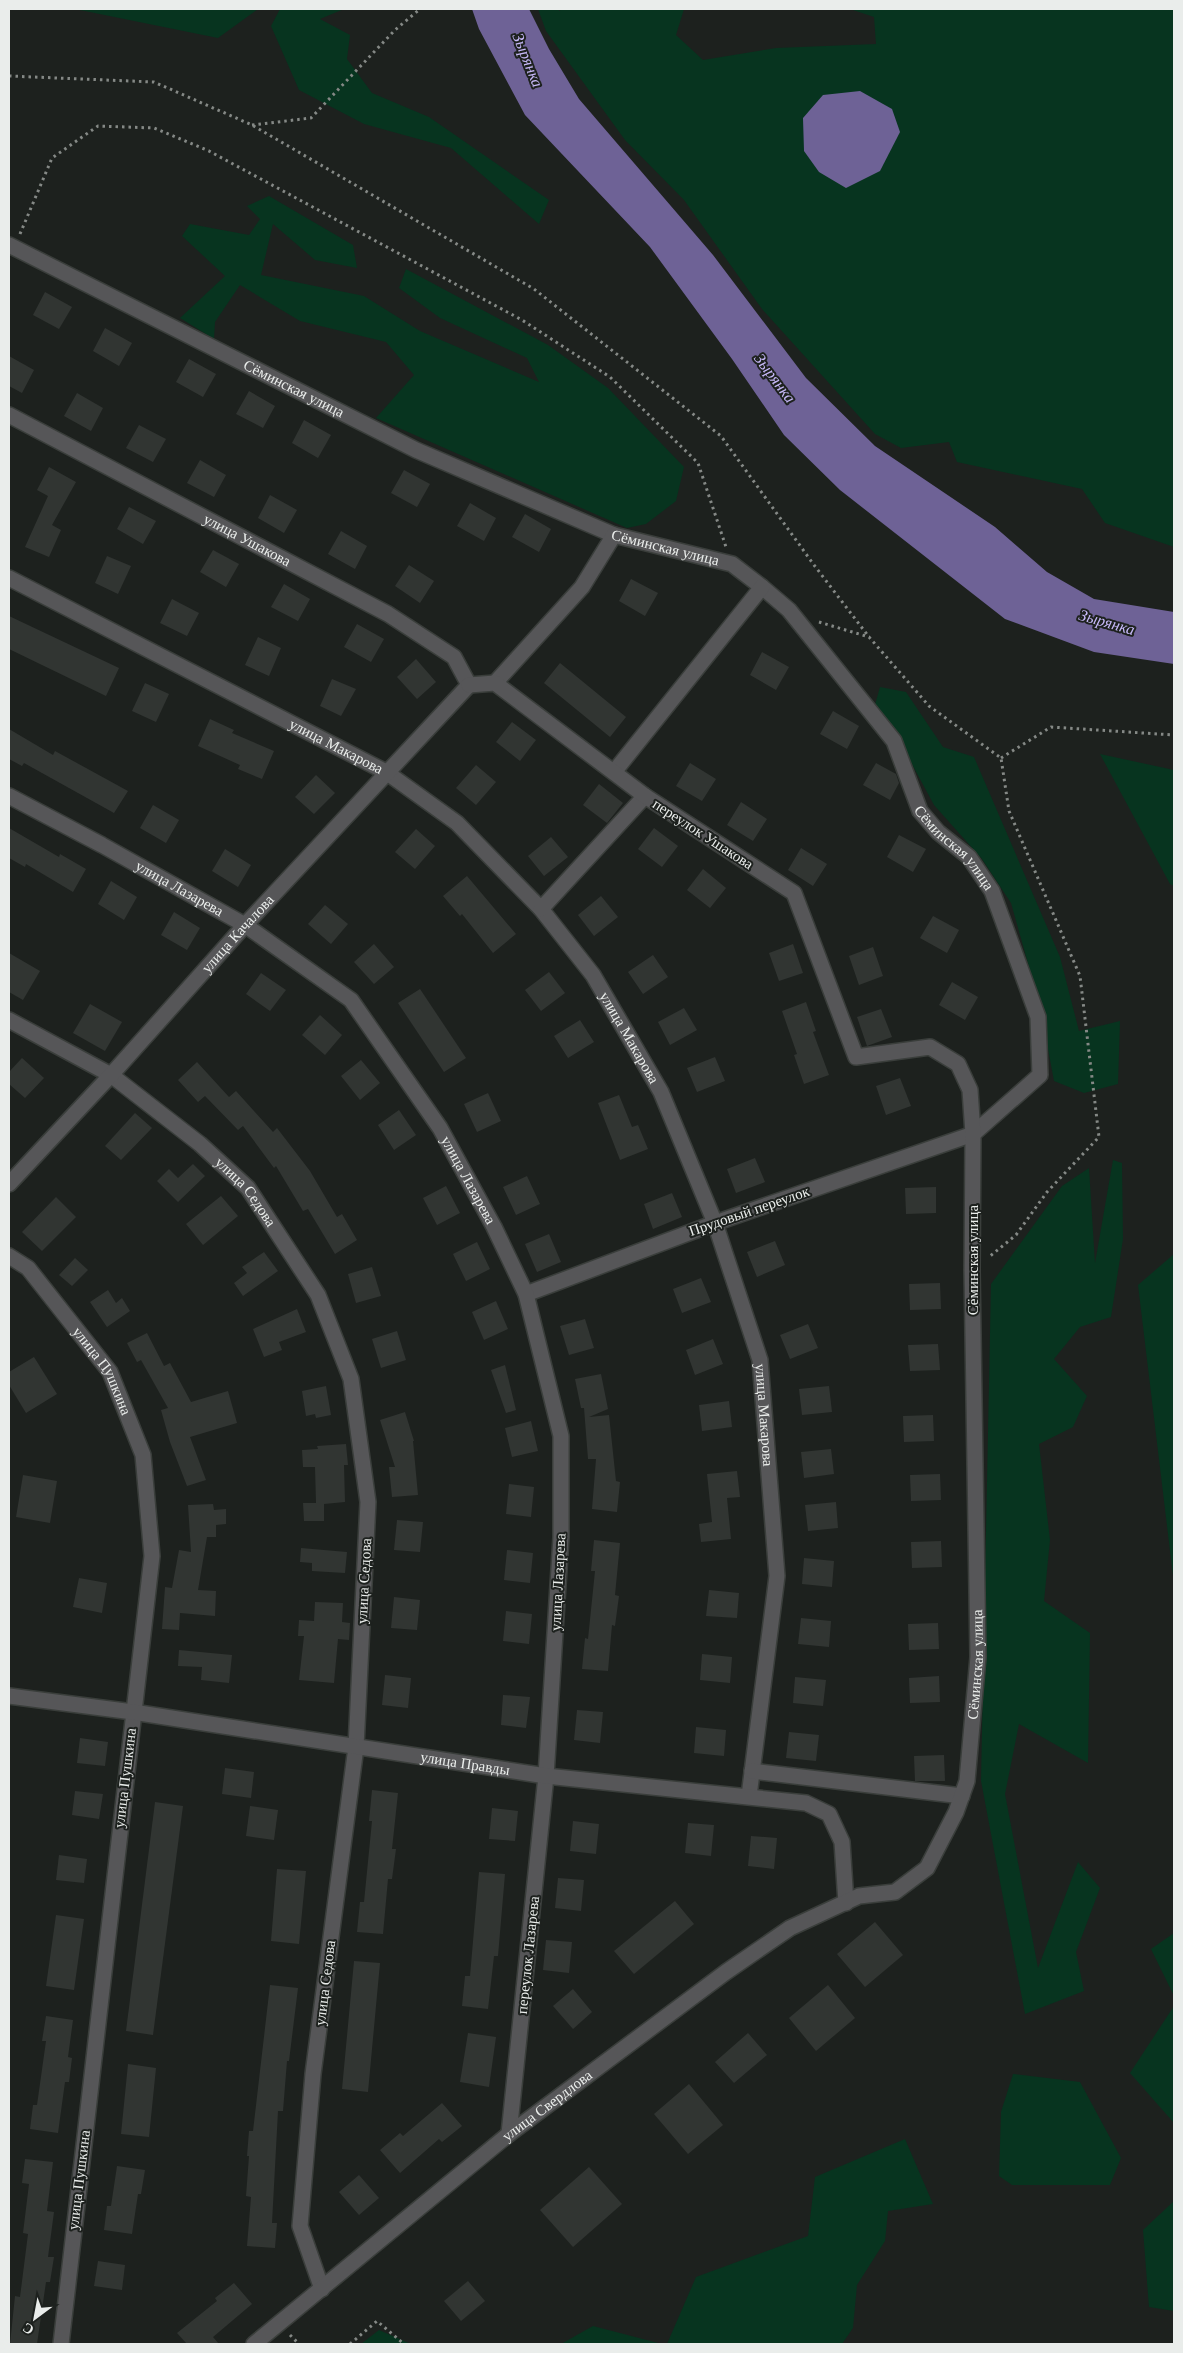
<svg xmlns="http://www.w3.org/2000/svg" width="1183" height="2353" font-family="Georgia,serif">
<rect width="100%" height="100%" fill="#1d211e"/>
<g fill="#07341f">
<path d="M75 9H258L218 38Z"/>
<path d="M280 9H344L320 19 350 35 347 59 372 93 429 117 549 200 539 224 451 148 364 124 299 90 271 26Z"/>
<path d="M538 9H559V11L562 9H684L676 35 703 60 776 48 876 44 874 17 850 9H1174V547L1105 523 1082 489 957 462 949 442 901 448 875 434 762 309 684 200 625 140 546 31Z"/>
<path d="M269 196 353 245 357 268 315 260 273 224 261 275 364 296 420 331 539 382 527 358 440 318 399 288 406 269 548 345 608 388 684 467 676 501 646 524 627 528 376 418 414 375 386 342 300 321 240 285 215 322 214 339 180 318 225 276 182 236 190 224 249 235 260 219 247 206Z"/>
<path d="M880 687 906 692 943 747 974 757 1060 957 1079 1031 1120 1021 1118 1084 1084 1093 1054 1081 1040 1006 1011 903 982 859 934 805 900 742 874 708Z"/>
<path d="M1100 754 1174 770V886L1170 884Z"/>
<path d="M1113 1160 1122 1163 1123 1239 1111 1317 1080 1327 1054 1359 1087 1396 1073 1427 1039 1444 1050 1540 1044 1601 1090 1633 1088 1763 1019 1724 1005 1794 1038 1968 1078 1862 1100 1888 1076 1952 1084 1991 1025 2014 981 1781 991 1284 1062 1186 1089 1168 1095 1263Z"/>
<path d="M1174 1254V1584L1138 1285Z"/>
<path d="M1174 1933V1996L1151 1949Z"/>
<path d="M1174 2006V2123L1130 2073Z"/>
<path d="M1013 2074 1080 2082 1121 2158 1110 2185H1012L999 2176 1001 2112Z"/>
<path d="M905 2139 933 2204 888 2211 885 2241 857 2285 853 2328 842 2344H667L696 2277 808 2236 815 2177Z"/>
<path d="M1174 2201V2311L1149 2307 1143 2230Z"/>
<path d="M593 2326 662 2344H561Z"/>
<path d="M379 2330 411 2344H361Z"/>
</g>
<g fill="#6e6296">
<path d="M472 9H529L549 49 579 99 713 255 806 378 875 446 995 527 1047 572 1094 599 1174 612V664L1094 652 1005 619 840 490 784 435 732 359 650 247 525 115 479 29Z"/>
<path d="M860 91 892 109 900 132 880 171 846 188 819 172 804 151 803 118 823 95Z"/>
</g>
<g fill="#313532">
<path d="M45 292 72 307 59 329 33 315Z"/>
<path d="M105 328 132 343 119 366 93 351Z"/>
<path d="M9 356 34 370 22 393 9 386Z"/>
<path d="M189 359 216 374 203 397 176 382Z"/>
<path d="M249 391 275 406 263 428 236 414Z"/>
<path d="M77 393 103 408 91 431 64 416Z"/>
<path d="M304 420 331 435 318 458 292 443Z"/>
<path d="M139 425 166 439 153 462 126 448Z"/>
<path d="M200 460 226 475 214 497 187 483Z"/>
<path d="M49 467 76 482 52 525 61 530 49 557 25 547 48 496 37 490Z"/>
<path d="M404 470 430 484 417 507 391 493Z"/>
<path d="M270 495 297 510 284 533 258 518Z"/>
<path d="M470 503 496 518 484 541 457 526Z"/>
<path d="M129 507 156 521 143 544 117 529Z"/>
<path d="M525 514 551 529 539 552 512 537Z"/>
<path d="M341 531 367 546 355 569 328 554Z"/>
<path d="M213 550 239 564 226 587 200 572Z"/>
<path d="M107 556 131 566 118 594 95 583Z"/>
<path d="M409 565 434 581 420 603 395 586Z"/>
<path d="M631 579 658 593 645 616 619 601Z"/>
<path d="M284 584 310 599 298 621 271 607Z"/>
<path d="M172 599 199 613 187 636 160 623Z"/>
<path d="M9 616 119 668 106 696 9 649Z"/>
<path d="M357 624 384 639 371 662 344 647Z"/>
<path d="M258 637 281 648 269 676 245 665Z"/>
<path d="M762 652 789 667 776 690 750 675Z"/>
<path d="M416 659 436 682 417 699 397 677Z"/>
<path d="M560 663 626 717 610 737 544 683Z"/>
<path d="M332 679 356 689 341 716 320 706Z"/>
<path d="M145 683 169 694 156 722 132 711Z"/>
<path d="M833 711 859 726 847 749 820 734Z"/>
<path d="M210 719 234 730 232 733 274 751 262 779 238 769 240 765 198 746Z"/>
<path d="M512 722 536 740 520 761 496 742Z"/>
<path d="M9 729 53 755 55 751 128 791 114 813 24 763 22 766 9 759Z"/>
<path d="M690 763 716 779 702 801 676 786Z"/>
<path d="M876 763 896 774 899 783 890 800 863 785Z"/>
<path d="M476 765 496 782 476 805 456 788Z"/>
<path d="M316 775 335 793 314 814 295 797Z"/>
<path d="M599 784 623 803 607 823 583 805Z"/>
<path d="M741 802 767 819 753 841 727 825Z"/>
<path d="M153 805 179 820 166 843 140 828Z"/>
<path d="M9 828 59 857 60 854 86 869 73 892 26 864 25 867 9 858Z"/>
<path d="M654 828 678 846 662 867 638 849Z"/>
<path d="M416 829 435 846 415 869 395 852Z"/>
<path d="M899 835 926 849 913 872 887 857Z"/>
<path d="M551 837 568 857 544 876 528 856Z"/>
<path d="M801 848 827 864 813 886 788 870Z"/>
<path d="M225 849 251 865 238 887 212 871Z"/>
<path d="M703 869 726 888 710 908 687 890Z"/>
<path d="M467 876 516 934 493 953 462 914 460 916 443 896Z"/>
<path d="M111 881 137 897 124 920 98 904Z"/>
<path d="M601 896 618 917 594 936 578 915Z"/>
<path d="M325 905 348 924 331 944 308 924Z"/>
<path d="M174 912 200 928 187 950 161 935Z"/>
<path d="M933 916 959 930 947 953 920 938Z"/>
<path d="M374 944 394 967 374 984 354 962Z"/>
<path d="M793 944 803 973 779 981 769 953Z"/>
<path d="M873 947 883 976 859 985 849 956Z"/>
<path d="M9 953 40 971 23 1000 9 992Z"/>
<path d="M653 955 668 977 643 994 628 972Z"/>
<path d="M549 972 565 993 541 1011 525 990Z"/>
<path d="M261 973 286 990 270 1011 246 994Z"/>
<path d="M952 982 978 997 965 1020 939 1005Z"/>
<path d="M420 989 466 1058 444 1072 398 1003Z"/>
<path d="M806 1002 816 1031 813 1032 829 1075 804 1084 794 1055 797 1054 782 1011Z"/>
<path d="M90 1004 122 1022 105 1051 73 1033Z"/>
<path d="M684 1008 697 1030 670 1045 658 1022Z"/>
<path d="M881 1009 892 1037 867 1046 857 1017Z"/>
<path d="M320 1015 342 1035 325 1055 302 1035Z"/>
<path d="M580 1020 594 1042 568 1058 554 1036Z"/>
<path d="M715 1057 725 1081 697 1092 687 1068Z"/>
<path d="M22 1058 44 1078 25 1098 9 1084V1072Z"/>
<path d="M361 1060 380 1083 360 1100 341 1076Z"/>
<path d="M197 1062 229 1097 236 1091 273 1132 277 1128 310 1171 337 1217 342 1214 357 1240 335 1254 308 1209 303 1211 276 1166 274 1168 243 1126 238 1130 205 1096 198 1102 178 1080Z"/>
<path d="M900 1078 911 1106 886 1115 876 1086Z"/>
<path d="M488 1093 501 1121 477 1132 464 1104Z"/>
<path d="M619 1095 632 1127 638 1125 648 1149 620 1160 598 1103Z"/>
<path d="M399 1110 416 1135 394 1150 378 1125Z"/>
<path d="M135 1113 152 1128 121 1160 105 1146Z"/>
<path d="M755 1158 765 1182 736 1193 727 1169Z"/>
<path d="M193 1164 205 1176 178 1202 157 1181 169 1169 178 1178Z"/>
<path d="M527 1176 540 1204 516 1215 503 1187Z"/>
<path d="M446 1186 460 1213 437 1225 423 1198Z"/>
<path d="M936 1187V1213L906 1214 905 1188Z"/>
<path d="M672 1193 682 1217 653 1229 644 1204Z"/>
<path d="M221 1196 238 1216 203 1245 186 1224Z"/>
<path d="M56 1197 76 1217 42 1251 22 1232Z"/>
<path d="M549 1234 561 1262 537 1272 525 1244Z"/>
<path d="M775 1241 785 1265 757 1277 747 1252Z"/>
<path d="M477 1242 490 1269 466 1281 453 1254Z"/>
<path d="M264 1252 278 1271 243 1296 234 1283 247 1273 242 1267Z"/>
<path d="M75 1258 88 1270 72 1286 59 1275Z"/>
<path d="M372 1267 381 1296 356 1303 348 1274Z"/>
<path d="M701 1278 711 1302 682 1313 673 1289Z"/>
<path d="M940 1283 941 1309 910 1310 909 1284Z"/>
<path d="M108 1290 116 1303 122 1298 130 1311 107 1327 90 1302Z"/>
<path d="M496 1301 508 1329 484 1340 472 1312Z"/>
<path d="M297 1309 306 1332 279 1342 282 1350 264 1357 253 1329Z"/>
<path d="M585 1319 594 1348 569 1355 560 1326Z"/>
<path d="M808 1324 818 1348 790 1359 780 1335Z"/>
<path d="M397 1331 406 1360 381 1368 372 1339Z"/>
<path d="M147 1333 164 1366 170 1363 191 1402 228 1391 237 1423 190 1437 206 1480 187 1486 170 1442 161 1410 168 1408 141 1360 137 1362 127 1343Z"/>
<path d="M713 1339 723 1364 695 1375 686 1350Z"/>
<path d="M938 1344 940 1370 910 1371 908 1345Z"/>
<path d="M34 1357 57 1394 26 1413 9 1385V1372Z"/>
<path d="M505 1365 516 1410 506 1413 491 1370Z"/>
<path d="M601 1374 608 1409 589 1417 609 1415 616 1481 620 1482 617 1512 592 1509 596 1459H588L584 1408H581L575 1379Z"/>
<path d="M326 1386 331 1415 316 1418 315 1414 306 1416 302 1391Z"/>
<path d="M829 1386 832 1412 802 1415 799 1389Z"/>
<path d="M729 1401 732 1427 702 1431 699 1405Z"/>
<path d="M405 1412 414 1441H413L418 1495 392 1497 389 1467H395L380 1420Z"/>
<path d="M933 1415 934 1441 904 1442 903 1416Z"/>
<path d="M531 1421 538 1451 512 1457 505 1428Z"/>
<path d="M346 1444 348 1465H344L345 1502 324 1504V1521H304L303 1503H316L315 1467H303L302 1450 318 1449 317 1446Z"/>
<path d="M831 1449 834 1474 804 1478 801 1452Z"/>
<path d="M737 1471 740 1497 727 1498 731 1539 701 1542 699 1524 712 1522 707 1474Z"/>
<path d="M940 1474 941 1500 911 1501 910 1475Z"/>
<path d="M23 1475 57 1481 50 1523 16 1517Z"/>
<path d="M509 1484 534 1487 531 1517 506 1514Z"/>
<path d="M836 1502 838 1528 808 1531 805 1505Z"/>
<path d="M213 1504 214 1510 226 1509V1524L216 1525V1537H207L198 1590 216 1591 215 1616 180 1613 179 1630 162 1629 165 1587 172 1588 179 1550 191 1552 188 1505Z"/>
<path d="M397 1520 423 1522 420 1552 394 1550Z"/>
<path d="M594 1540 620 1543 615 1595 619 1596 615 1626 612 1625 608 1671 582 1669 585 1638 588 1639 595 1571H591Z"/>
<path d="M941 1541 942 1567 912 1568 911 1542Z"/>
<path d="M301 1548 347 1552 345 1573 312 1571V1563L300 1562Z"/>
<path d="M507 1550 533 1553 530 1583 504 1580Z"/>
<path d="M804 1558 834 1561 832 1587 802 1584Z"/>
<path d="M79 1578 107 1583 102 1613 73 1607Z"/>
<path d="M709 1590 739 1593 737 1618 706 1616Z"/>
<path d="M394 1597 420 1600 417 1630 391 1628Z"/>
<path d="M315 1602 343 1603 342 1622 350 1623 349 1640 338 1639 334 1683 299 1680 304 1636H298L299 1620 314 1621Z"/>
<path d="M506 1611 532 1614 529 1644 503 1641Z"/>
<path d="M801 1618 831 1621 829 1647 798 1644Z"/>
<path d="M938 1623 939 1649 909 1650 908 1624Z"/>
<path d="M179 1650 232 1655 229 1683 201 1680 202 1667 178 1666Z"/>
<path d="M702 1654 732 1657 730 1683 700 1680Z"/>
<path d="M385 1675 411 1678 408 1708 382 1705Z"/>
<path d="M939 1676 940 1702 910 1703 909 1678Z"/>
<path d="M795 1677 826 1680 823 1706 793 1703Z"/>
<path d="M503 1695 530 1697 526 1728 501 1725Z"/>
<path d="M577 1710 603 1712 600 1743 574 1740Z"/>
<path d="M696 1727 726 1730 724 1756 694 1753Z"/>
<path d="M789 1732 819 1735 816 1761 786 1758Z"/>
<path d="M80 1738 108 1742 105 1766 77 1763Z"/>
<path d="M944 1755 945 1781H915L914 1756Z"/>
<path d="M225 1768 254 1772 251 1798 222 1794Z"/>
<path d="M372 1790 398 1793 392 1849H396L392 1879H388L383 1934 357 1932 360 1902H364L372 1821H369Z"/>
<path d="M75 1791 103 1794 99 1819 72 1815Z"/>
<path d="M155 1802 183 1806 153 2035 126 2031Z"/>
<path d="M250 1806 278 1810 274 1840 246 1836Z"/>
<path d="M492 1808 518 1811 515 1841 489 1839Z"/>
<path d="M573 1821 599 1824 596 1854 570 1851Z"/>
<path d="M688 1823 714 1825 711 1856 685 1853Z"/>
<path d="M751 1836 777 1838 774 1869 748 1866Z"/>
<path d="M59 1855 87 1859 84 1883 56 1880Z"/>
<path d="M277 1869 306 1871 299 1944 271 1941Z"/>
<path d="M479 1872 505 1874 498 1956H494L488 2009 462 2006 465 1976H470Z"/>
<path d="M558 1878 584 1880 581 1911 555 1908Z"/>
<path d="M675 1901 694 1924 634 1974 614 1951Z"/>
<path d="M56 1915 84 1919 74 1990 46 1986Z"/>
<path d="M875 1922 903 1955 865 1987 837 1954Z"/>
<path d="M546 1940 572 1942 569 1973 543 1970Z"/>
<path d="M354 1961 380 1963 368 2092 342 2089Z"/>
<path d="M270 1985 298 1988 289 2061H287L283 2111H278L272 2223H277L275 2248 247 2246 251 2197 246 2196 249 2156H247L249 2131H253Z"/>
<path d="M828 1985 855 2018 816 2051 789 2018Z"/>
<path d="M573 1989 592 2012 573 2029 553 2006Z"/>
<path d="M46 2016 73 2020 68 2057 72 2058 69 2082H65L58 2133 30 2129 33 2105H37L46 2041H42Z"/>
<path d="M468 2033 496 2037 489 2087 460 2082Z"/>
<path d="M748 2033 767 2055 734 2083 715 2062Z"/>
<path d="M128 2064 156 2068 149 2137 121 2134Z"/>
<path d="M689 2084 723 2125 688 2154 654 2114Z"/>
<path d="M442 2103 462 2126 442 2142 439 2139 400 2173 380 2150 400 2133 403 2136Z"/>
<path d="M25 2159 53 2162 47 2211 54 2212 48 2257H54L50 2282H46L37 2344H10L15 2296 20 2297 28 2234 23 2233 29 2184 22 2183Z"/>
<path d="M117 2166 145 2170 141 2194H138L132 2234 104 2230 107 2206H111Z"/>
<path d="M589 2167 622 2204 573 2247 540 2210Z"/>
<path d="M359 2175 379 2198 359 2215 339 2192Z"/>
<path d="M98 2261 125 2265 122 2290 94 2286Z"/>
<path d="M468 2281 485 2301 461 2321 444 2301Z"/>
<path d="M234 2283 252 2304 213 2337 219 2344H187L177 2333 217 2301 215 2298Z"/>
</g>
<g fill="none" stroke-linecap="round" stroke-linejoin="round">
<defs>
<g id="minor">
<path id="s1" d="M9 245 416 450 614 535 732 564 762 587 789 610 894 741 920 811 938 832 969 857 992 891 1038 1017 1040 1075 973 1134 715 1223 526 1294"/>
<path id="s2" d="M9 415 388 614 454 657 469 685"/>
<path id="s3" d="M9 578 386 772 457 823 541 909 593 975 661 1092 715 1223 760 1360 777 1576 749 1796"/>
<path d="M495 683 582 587 614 535"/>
<path d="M614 772 762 587"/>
<path id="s4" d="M9 796 102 845 245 925 351 1000 440 1128 494 1227 526 1294 561 1436V1537L546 1776 509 2134"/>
<path d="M541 909 645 796"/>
<path id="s5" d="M9 1020 111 1075 200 1144 248 1188 318 1295 351 1379 368 1502 356 1747 313 2074 300 2226 322 2289"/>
<path id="s6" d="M9 1184 111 1075 245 925 469 685"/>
<path id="s7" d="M9 1256 28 1268 110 1372 143 1455 152 1556 61 2344"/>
<path id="s8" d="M9 1696 133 1712 546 1776 806 1803 829 1814 842 1842 846 1903"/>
<path d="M752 1771 962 1796"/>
<path id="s9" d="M254 2344 509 2134 726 1972 790 1928 859 1896 895 1892 927 1868 956 1812 967 1781 978 1657 972 1270 973 1134 970 1090 958 1064 930 1047 856 1057 794 893 645 796 495 683 469 685"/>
</g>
</defs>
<use href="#minor" stroke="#3a3e3b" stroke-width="18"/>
<g stroke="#858986" stroke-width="3" stroke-dasharray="2.5 4" stroke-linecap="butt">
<path d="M9 76 154 82 252 125 534 289 721 436 814 565 869 637"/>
<path d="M252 125 311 118 395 30 420 9"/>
<path d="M20 234 52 158 98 126 154 128 209 151 522 320 610 377 698 463 726 547"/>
<path d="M819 622 869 637 929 706 1001 758 1009 811 1080 976 1099 1137 1047 1192 1016 1235 989 1257"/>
<path d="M1001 758 1051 727 1174 735"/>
<path d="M290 2335 299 2344"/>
<path d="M350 2344 377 2321 404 2344"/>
</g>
<use href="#minor" stroke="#565658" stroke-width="15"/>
</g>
<g text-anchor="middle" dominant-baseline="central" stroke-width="4" stroke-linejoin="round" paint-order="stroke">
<g font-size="15" fill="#eaedeb" stroke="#1d211e">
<text stroke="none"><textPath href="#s1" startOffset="319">Сёминская улица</textPath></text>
<text stroke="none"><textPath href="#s2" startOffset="269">улица Ушакова</textPath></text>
<text stroke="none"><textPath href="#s1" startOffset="724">Сёминская улица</textPath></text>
<text stroke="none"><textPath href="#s3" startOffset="368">улица Макарова</textPath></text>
<text transform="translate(703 834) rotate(33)">переулок Ушакова</text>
<text stroke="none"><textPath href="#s1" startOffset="1159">Сёминская улица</textPath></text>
<text stroke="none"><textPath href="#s4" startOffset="194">улица Лазарева</textPath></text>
<text stroke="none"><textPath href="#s6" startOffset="339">улица Качалова</textPath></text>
<text stroke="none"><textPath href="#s3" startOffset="788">улица Макарова</textPath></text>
<text stroke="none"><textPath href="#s4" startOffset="614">улица Лазарева</textPath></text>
<text stroke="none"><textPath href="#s5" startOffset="295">улица Седова</textPath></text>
<text transform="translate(749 1211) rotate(-19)">Прудовый переулок</text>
<text transform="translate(973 1260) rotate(-90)">Сёминская улица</text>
<text stroke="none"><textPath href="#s7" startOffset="150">улица Пушкина</textPath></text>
<text stroke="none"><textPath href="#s3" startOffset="1192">улица Макарова</textPath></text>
<text transform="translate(364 1581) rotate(-87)">улица Седова</text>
<text transform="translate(558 1582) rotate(-87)">улица Лазарева</text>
<text stroke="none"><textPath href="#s9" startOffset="1044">Сёминская улица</textPath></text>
<text stroke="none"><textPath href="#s8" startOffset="461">улица Правды</textPath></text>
<text transform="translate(125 1778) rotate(-83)">улица Пушкина</text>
<text transform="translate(528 1955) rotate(-84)">переулок Лазарева</text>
<text transform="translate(325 1983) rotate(-83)">улица Седова</text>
<text stroke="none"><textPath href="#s9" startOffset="378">улица Свердлова</textPath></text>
<text transform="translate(79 2180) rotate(-83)">улица Пушкина</text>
</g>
<g font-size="16" font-style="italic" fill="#c6b8f7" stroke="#1d211e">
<text transform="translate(528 60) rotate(68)">Зырянка</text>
<text transform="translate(775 378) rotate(53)">Зырянка</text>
<text transform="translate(1107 622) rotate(16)">Зырянка</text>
</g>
</g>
<rect width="1183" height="2353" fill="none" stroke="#eaedeb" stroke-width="20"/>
<g transform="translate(35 2318) rotate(212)" stroke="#1d211e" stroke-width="4" paint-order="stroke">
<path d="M0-4L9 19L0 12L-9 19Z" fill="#eaedeb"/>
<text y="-8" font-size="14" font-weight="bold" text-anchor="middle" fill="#eaedeb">С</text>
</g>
</svg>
